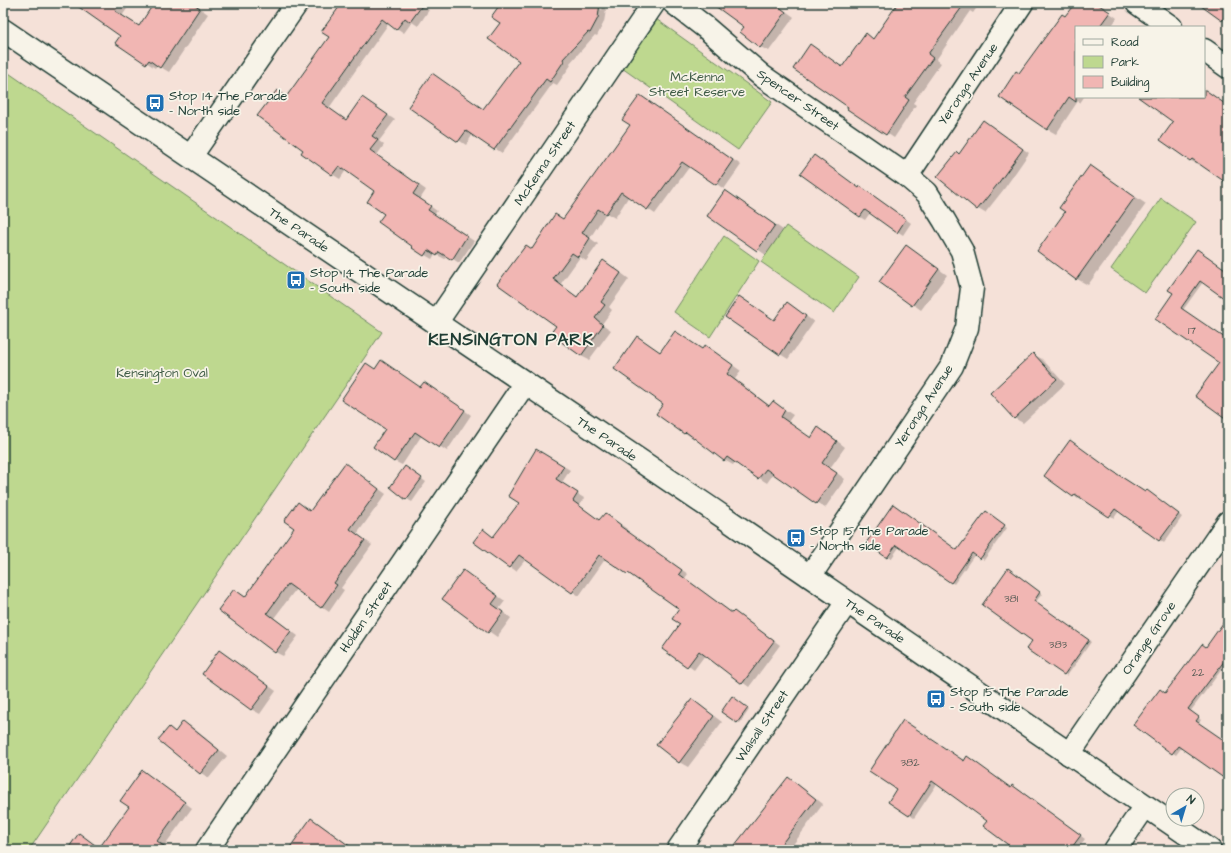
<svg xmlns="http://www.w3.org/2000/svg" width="1231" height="853" font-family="'Architects Daughter',sans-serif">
<rect width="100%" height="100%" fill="#f5e1d8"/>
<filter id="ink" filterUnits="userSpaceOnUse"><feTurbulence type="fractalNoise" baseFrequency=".025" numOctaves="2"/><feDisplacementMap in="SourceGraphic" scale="8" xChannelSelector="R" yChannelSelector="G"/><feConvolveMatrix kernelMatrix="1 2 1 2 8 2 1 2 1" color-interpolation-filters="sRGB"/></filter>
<g filter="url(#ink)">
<g fill="#bed88f" stroke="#6e8a62">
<path d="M656 19 772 102 738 150 622 68Z"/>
<path d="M3 69 382 332 29 850H3Z"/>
<path d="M1161 198 1196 222 1145 293 1111 269Z"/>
<path d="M786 226 859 277 834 313 761 262Z"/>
<path d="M724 236 759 261 710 337 674 312Z"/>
</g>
<g fill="#0003">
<path d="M74 3H131L122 16 139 27 155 3H192L208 14 169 72 157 65 155 68 117 43 121 36Z"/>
<path d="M343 3H419L429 10 418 26 412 22 404 33 389 23 329 108 346 120 362 98 395 120 379 141 384 145 377 155 426 190 420 199 437 211 434 215 474 241 459 263 447 255 445 259 435 254 432 259 425 255 385 214 376 191 346 170 340 179 332 174 305 150 277 91 287 97 331 37Z"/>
<path d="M502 3H596L601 10 603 9 599 3H601L606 10 604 22 597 36 595 35 570 63 571 65 557 85 553 83 502 153 473 134 466 145 409 107 483 110 520 60 501 23Z"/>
<path d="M715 3H777L776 4 794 17 769 51 760 47 745 27Z"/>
<path d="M899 3H980L973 13 970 11 936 60 941 63 913 103 916 105 894 138 849 107 843 68 866 35 874 39Z"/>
<path d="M1076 3H1096L1117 18 1111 27H1076V97H1084L1080 103 1078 101 1056 134 1047 129 1020 75Z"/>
<path d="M1199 3H1228V19L1226 22Z"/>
<path d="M1204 89 1228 106V183L1200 164 1199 165 1191 161 1162 139 1174 122 1139 97H1204Z"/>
<path d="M640 96 741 165 724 189 690 166 655 214 629 196 615 218 606 213 590 238 598 244 586 261 580 257 560 285 578 297 612 266 629 279 609 307 612 310 602 324 611 330 589 360 581 356 557 326 532 250 564 220 631 125Z"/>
<path d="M991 126 1029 153 1004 189 985 213 978 209 960 155Z"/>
<path d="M1090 166 1146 204 1088 285 1077 279 1066 212Z"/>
<path d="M859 189 866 190 911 223 903 235 870 213 865 220 860 217Z"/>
<path d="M726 191 783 230 766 255 708 216Z"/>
<path d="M907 246 947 275 921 310 881 281Z"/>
<path d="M1228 271V300L1203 282 1183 310 1228 341V415L1220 363 1157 319 1174 293 1169 290Z"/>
<path d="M740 297 775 321 795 308 814 322 788 359 780 354Z"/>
<path d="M706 346 741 371 735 379 770 406 773 402 793 415 788 422 811 439 827 433 845 447 830 468 845 479 825 508 774 473 767 483 735 462 733 465 724 460 694 437 693 438 685 433 665 403 661 353 703 350Z"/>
<path d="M1033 354 1042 359 1065 384 1023 423 1014 418Z"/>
<path d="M376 370 421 388 431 387 471 415 447 451 422 435 402 465 394 461 386 429Z"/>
<path d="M537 450 570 470 561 484 584 498 579 506 600 521 605 514 612 518 627 529 626 531 688 574 685 578 733 614 741 616 780 645 749 687 705 655 694 670 664 648 681 624 680 609 606 558 579 596 526 559 516 571 475 542 483 530 494 537 520 502Z"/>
<path d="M346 465 386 494 357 534 372 545 341 588 344 590 329 612 296 589 274 618 298 636 283 656 275 652 234 590 246 597 295 528 298 503 311 511Z"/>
<path d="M411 471 426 482 412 502 407 499Z"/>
<path d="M1116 473 1146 493 1151 494 1182 517 1164 543 1119 511 1114 518 1080 496 1078 498 1074 496 1046 476Z"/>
<path d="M893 505 957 551 989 514 1007 528 984 560 975 554 954 584 900 546 891 559 888 557Z"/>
<path d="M1011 571 1042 594 1035 603 1091 642 1067 676 1033 641Z"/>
<path d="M471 577 505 601 499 609 511 618 497 637 443 599Z"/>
<path d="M1228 618V661L1190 712 1201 720 1199 723 1228 744V780L1182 747 1176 755 1135 725 1207 648Z"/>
<path d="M219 651 276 691 260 714 251 709Z"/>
<path d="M734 699 749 710 740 723 737 722Z"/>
<path d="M692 700 722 722 688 767 679 762Z"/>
<path d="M184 723 192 727 227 756 209 778 201 773 169 728 176 732Z"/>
<path d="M964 762 1011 789H1018L1085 839 1077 850H1016L988 820 937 784 914 818 890 801Z"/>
<path d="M150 776 192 808 164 846 168 850H68L87 839 99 848 130 807Z"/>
<path d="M796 783 823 804 789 850H738Z"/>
<path d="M311 819 320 824 355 850H290Z"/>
</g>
<g fill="#f1b6b3" stroke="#1f3d34">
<path d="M73 3H120L115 11 139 26 154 3H192L200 8 160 68 149 60 146 64 115 43 120 36Z"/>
<path d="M342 3H424L410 22 405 18 396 30 382 19 322 103 346 120 362 97 388 115 372 136 378 140 370 150 419 185 413 194 431 206 428 210 467 236 452 260 439 252 437 256 428 250 424 256 412 248 413 247 378 222 384 214 367 202 374 191 339 166 332 175 301 153 303 150 257 116 277 90 286 97 329 37 321 32Z"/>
<path d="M501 3H600L598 18 590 33 588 32 563 59 564 61 550 82 546 79 494 150 466 131 458 142 408 107 432 73 483 109 519 61 488 39 500 23 491 17Z"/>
<path d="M711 3H774L786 12 760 48 740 32 744 27Z"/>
<path d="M898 3H965L928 54 933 58 905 97 909 100 886 135 847 109 848 107 793 69 810 44 842 67 866 33 873 39Z"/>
<path d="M1075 3H1096L1110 12 1099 27H1076V102L1069 97 1047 130 999 97 1016 71 1019 73 1062 14 1065 16Z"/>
<path d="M1197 3H1228V12L1222 21Z"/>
<path d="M1204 89 1228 106V184L1192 159 1190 161 1160 140 1173 122 1138 97H1204Z"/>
<path d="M640 95 733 160 716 185 682 162 647 210 621 192 606 214 598 209 582 233 590 238 578 257 572 253 553 279 577 297 603 260 621 273 601 302 605 305 595 318 603 325 581 356 550 334 556 326 497 284 526 245 532 249 555 214 563 219 630 125 622 120Z"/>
<path d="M983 120 1023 149 997 185 977 210 937 177 957 152 959 154Z"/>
<path d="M814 155 859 188 860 186 906 219 897 233 865 210 860 217 800 174Z"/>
<path d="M1090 165 1135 197 1076 280 1037 251 1065 212 1059 208Z"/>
<path d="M725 190 775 225 757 251 707 216Z"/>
<path d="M906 245 939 269 912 306 879 282Z"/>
<path d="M1197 249 1228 271V301L1200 281 1181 308 1228 340V420L1195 396 1219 363 1155 319 1173 293 1168 290Z"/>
<path d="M739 296 774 320 787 302 806 316 780 355 725 317Z"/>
<path d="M675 331 702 349 705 345 733 365 727 374 769 406 773 401 785 410 781 417 811 438 818 427 837 441 822 463 837 473 816 504 766 469 758 479 727 457 724 461 686 432 684 434 656 414 663 404 614 369 637 336 660 352Z"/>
<path d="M1033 353 1057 379 1014 419 990 393Z"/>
<path d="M381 360 420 387 424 382 465 410 439 448 415 432 394 462 373 447 385 429 341 400 366 363 375 369Z"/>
<path d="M1070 440 1111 470 1145 492 1147 490 1179 514 1159 541 1115 509 1109 517 1075 494 1073 497 1044 476Z"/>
<path d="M536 449 564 466 556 479 578 493 573 501 599 520 605 513 621 525 620 526 682 570 679 574 732 613 734 611 774 641 742 684 699 651 687 667 662 649 680 624 672 619 679 609 628 573 627 574 599 555 572 593 519 555 509 568 473 542 483 529 493 537 519 503 508 496Z"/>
<path d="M345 463 379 489 350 529 365 540 334 583 337 585 321 608 288 584 267 613 291 631 275 653 218 610 234 589 245 597 294 528 284 521 298 502 310 511Z"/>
<path d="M405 466 422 478 406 500 390 487Z"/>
<path d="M893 504 957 550 986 511 1005 525 980 559 972 553 951 583 896 545 887 558 866 543Z"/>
<path d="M1008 568 1040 592 1034 601 1089 640 1064 675 1026 649 1032 641 982 605Z"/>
<path d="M463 570 498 596 492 604 503 612 488 633 442 599Z"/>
<path d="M1228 616V656L1188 709 1199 717 1196 721 1228 743V781L1178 746 1172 754 1133 725 1160 689 1165 693 1202 644 1206 647Z"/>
<path d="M219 650 269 686 251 710 202 674Z"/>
<path d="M732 696 748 708 737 723 721 712Z"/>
<path d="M692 699 714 716 679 763 656 745Z"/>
<path d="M903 720 964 761 967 756 1011 788 1012 785 1081 835 1070 850H1015L983 826 987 821 932 781 909 816 888 802 896 789 869 771Z"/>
<path d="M183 721 219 750 200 774 158 740 169 727 175 732Z"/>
<path d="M142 770 185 802 157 841 169 850H67L79 833 99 848 129 807 120 801Z"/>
<path d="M788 777 816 799 777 850H731Z"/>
<path d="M311 818 355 850H288Z"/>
</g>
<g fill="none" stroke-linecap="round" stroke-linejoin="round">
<defs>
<g id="minor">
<path d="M674 3 705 27 762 76 907 176"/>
<path d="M1137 3 1171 27"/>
<path d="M1204 50 1228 67"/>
<path d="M191 156 297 3"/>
<path d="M436 323 654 3"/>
<path d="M810 576 952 366 967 328 972 288 962 251 944 220 927 193 907 176 1022 3"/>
<path d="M1069 754 1228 522"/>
<path d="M207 850 525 383"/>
<path d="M678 850 847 602"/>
<path d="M1115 850 1145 806"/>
</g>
<path id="secondary" d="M3 30C407 300 809 575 1210 850"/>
</defs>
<use href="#minor" stroke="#1f3d34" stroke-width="25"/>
<use href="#secondary" stroke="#1f3d34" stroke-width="25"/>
<use href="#minor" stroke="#f7f3e8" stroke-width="22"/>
<use href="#secondary" stroke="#f7f3e8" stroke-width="22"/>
</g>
</g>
<defs>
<symbol id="bus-square" viewBox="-11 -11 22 22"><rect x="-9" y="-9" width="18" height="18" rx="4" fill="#1f6fb2" stroke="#f7f3e8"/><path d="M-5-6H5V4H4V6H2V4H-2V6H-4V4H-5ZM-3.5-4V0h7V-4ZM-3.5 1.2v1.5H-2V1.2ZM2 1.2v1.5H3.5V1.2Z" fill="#fff"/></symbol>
</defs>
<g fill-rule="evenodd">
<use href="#bus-square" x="144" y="92" width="22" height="22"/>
<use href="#bus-square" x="285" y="269" width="22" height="22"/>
<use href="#bus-square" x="785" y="527" width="22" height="22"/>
<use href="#bus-square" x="925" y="688" width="22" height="22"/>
</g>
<g text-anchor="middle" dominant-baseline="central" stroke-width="3.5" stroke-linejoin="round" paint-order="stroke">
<g font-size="11" fill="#545b54">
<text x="1192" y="330">17</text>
<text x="1011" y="598">381</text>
<text x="1058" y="644">383</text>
<text x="1198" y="672">22</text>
<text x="910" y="762">382</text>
</g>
<g font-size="13" fill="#3f5c46" stroke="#f7f3e8">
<text x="697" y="77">McKenna<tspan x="697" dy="15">Street Reserve</tspan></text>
<text x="162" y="373">Kensington Oval</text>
</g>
<g font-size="13" fill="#1f3d34" stroke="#f7f3e8">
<text transform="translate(968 84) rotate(-56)">Yeronga Avenue</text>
<text transform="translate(798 100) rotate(35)">Spencer Street</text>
<text transform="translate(545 163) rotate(-56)">McKenna Street</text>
<text transform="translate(299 230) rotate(34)">The Parade</text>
<text transform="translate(924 406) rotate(-57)">Yeronga Avenue</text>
<text transform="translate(607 439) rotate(34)">The Parade</text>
<text transform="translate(366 617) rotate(-56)">Holden Street</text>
<text transform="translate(875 621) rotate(34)">The Parade</text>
<text transform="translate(1149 638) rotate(-56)">Orange Grove</text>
<text transform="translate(762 726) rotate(-56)">Walsall Street</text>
</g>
<g font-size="13" fill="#1f3d34" stroke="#f7f3e8" text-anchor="start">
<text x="169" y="96">Stop 14 The Parade<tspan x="169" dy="15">- North side</tspan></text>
<text x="310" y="273">Stop 14 The Parade<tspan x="310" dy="15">- South side</tspan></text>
<text x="810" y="531">Stop 15 The Parade<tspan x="810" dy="15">- North side</tspan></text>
<text x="950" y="692">Stop 15 The Parade<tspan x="950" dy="15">- South side</tspan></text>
</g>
<g font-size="17" font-weight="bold" letter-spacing="1" fill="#1f3d34" stroke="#f7f3e8">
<text x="511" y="340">KENSINGTON PARK</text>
</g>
</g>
<rect width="1231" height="853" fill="none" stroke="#f7f3e8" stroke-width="16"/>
<rect x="8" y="8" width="1215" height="837" fill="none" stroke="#1f3d34" stroke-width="1.5" filter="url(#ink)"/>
<rect x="1075" y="26" width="130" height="72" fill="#f7f3e8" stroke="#a1aaa0"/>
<rect x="1083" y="39" width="20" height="6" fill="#f7f3e8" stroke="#a1aaa0"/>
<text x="1111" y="46" font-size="12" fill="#1f3d34">Road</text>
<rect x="1083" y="56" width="20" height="12" fill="#bed88f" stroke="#a1aaa0"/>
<text x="1111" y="66" font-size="12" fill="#1f3d34">Park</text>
<rect x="1083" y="76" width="20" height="12" fill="#f1b6b3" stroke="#a1aaa0"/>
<text x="1111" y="86" font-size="12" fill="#1f3d34">Building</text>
<g transform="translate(1185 807) rotate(38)"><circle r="19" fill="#f7f3e8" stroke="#a1aaa0"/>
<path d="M0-3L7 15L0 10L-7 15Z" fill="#1f6fb2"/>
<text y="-6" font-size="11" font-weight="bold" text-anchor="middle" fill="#1f3d34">N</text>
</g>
</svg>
